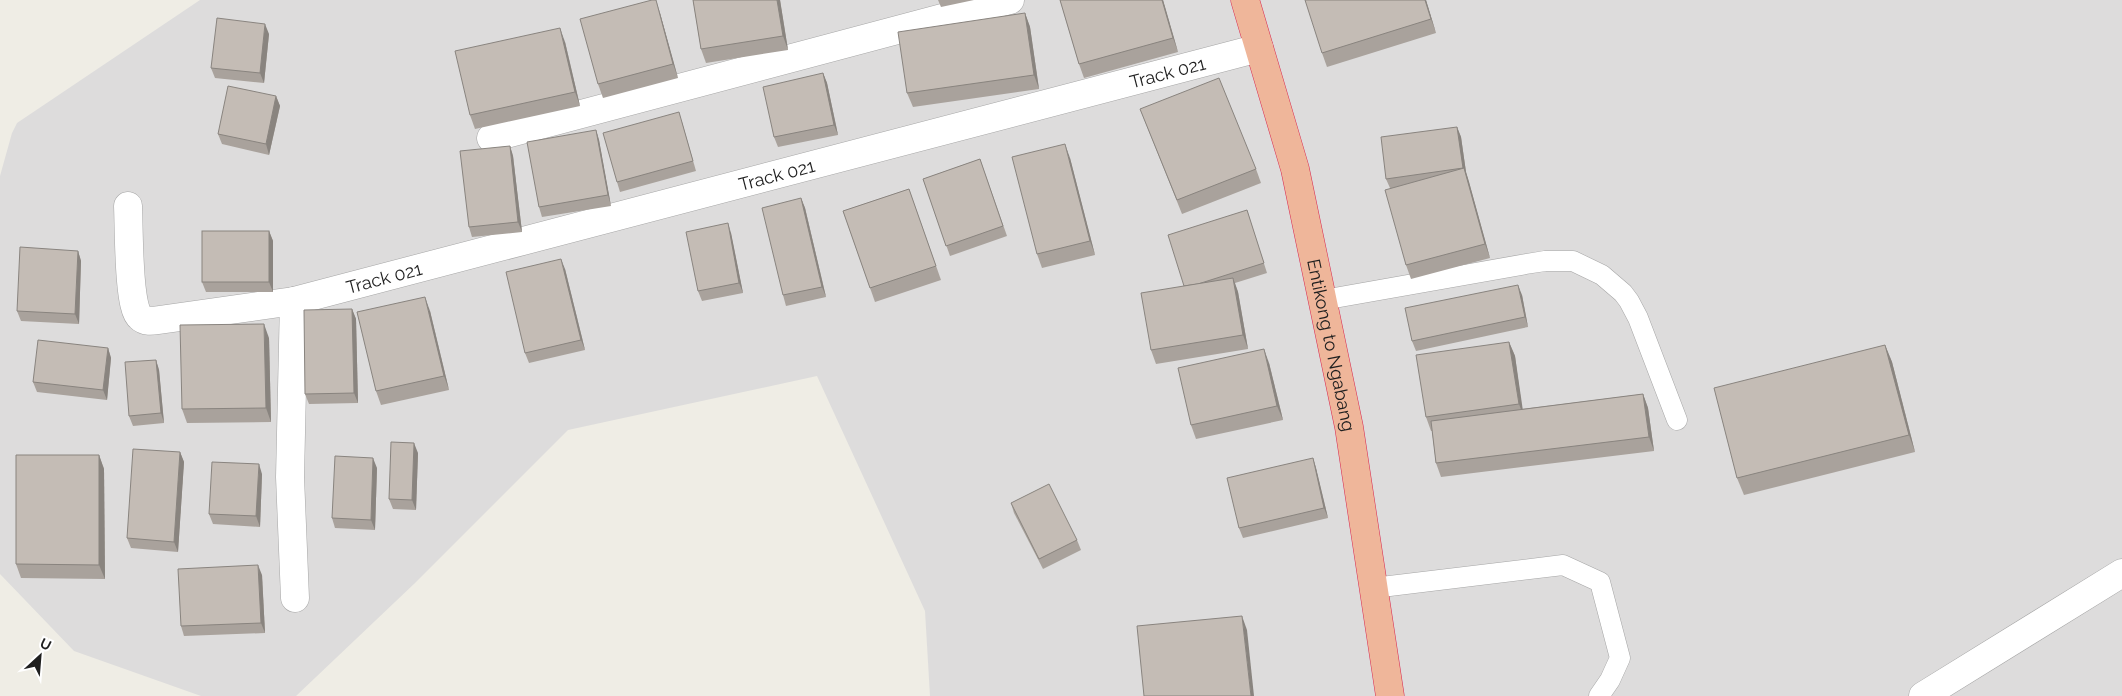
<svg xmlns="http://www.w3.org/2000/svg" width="2122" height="696" font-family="Raleway,sans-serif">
<rect width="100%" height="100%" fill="#efede5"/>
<path fill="#dddcdc" d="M200 0H2122V696H930L925 611 817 376 568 430 415 583 296 696H201L74 651 0 574V176L12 133 17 123Z"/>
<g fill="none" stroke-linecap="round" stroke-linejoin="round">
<defs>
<g id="service">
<path d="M1323 300 1526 264 1545 261H1573L1602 275 1623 293 1629 301 1638 318 1677 420"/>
<path d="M1373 588 1563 565 1600 582 1620 658 1610 680 1599 696"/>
</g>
<g id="minor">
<path d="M491 138 1010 0"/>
<path id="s1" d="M128 206C129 224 128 309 140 317 145 322 152 321 159 320L294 301 1259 48"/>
<path d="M294 301 290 477 295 598"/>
<path d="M1923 696 2122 573"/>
</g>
<g id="trunk">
<path id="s2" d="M1245 0 1295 169 1349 427 1390 696"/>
</g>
</defs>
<use href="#service" stroke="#a6a6a6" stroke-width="21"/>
<use href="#minor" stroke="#a6a6a6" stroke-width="29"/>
<use href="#trunk" stroke="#d72951" stroke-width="29"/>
<use href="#service" stroke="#fff" stroke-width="20"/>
<use href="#minor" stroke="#fff" stroke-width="28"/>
<use href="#trunk" stroke="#efb69a" stroke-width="28"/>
</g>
<g fill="#a9a29c">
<path d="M693 0H780L788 50 706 63 701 49Z"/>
<path d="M938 0H974L941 7Z"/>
<path d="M1060 0H1163L1178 52 1084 78 1079 64Z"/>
<path d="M1426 0 1436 33 1327 67 1322 53Z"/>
<path d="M660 13 678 78 603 98 598 84Z"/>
<path d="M1025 13 1030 27 1039 89 913 107 907 93Z"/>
<path d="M269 34 264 83 215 78 211 68Z"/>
<path d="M565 42 580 106 475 129 470 115Z"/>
<path d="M823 73 827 83 838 135 778 147 774 137Z"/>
<path d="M276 96 280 106 269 155 222 144 218 134Z"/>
<path d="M1140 109 1256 169 1261 183 1182 214Z"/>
<path d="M682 122 696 171 620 192 617 182Z"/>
<path d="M1457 127 1461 137 1466 172 1469 182 1490 258 1411 279 1406 265 1390 188 1386 179Z"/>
<path d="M596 130 599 140 611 206 542 217 539 207Z"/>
<path d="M510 146 513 156 522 232 472 237 469 227Z"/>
<path d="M1070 158 1095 255 1042 268 1037 254Z"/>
<path d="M980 159 1007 236 950 256 923 179Z"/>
<path d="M909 189 941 280 875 302 843 211Z"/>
<path d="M801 198 805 208 826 297 786 306 783 295Z"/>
<path d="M1247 210 1267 273 1235 283 1238 292 1248 349 1156 364 1151 350 1184 286Z"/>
<path d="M269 231 273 241V292H206L202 282Z"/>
<path d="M731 233 743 293 702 301 698 291Z"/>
<path d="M78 251 81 261 79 324 21 321 17 311Z"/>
<path d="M565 269 585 350 529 363 525 353Z"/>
<path d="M1522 295 1528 327 1416 351 1412 341Z"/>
<path d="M352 309 356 319 358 403 309 404 305 394Z"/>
<path d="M430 311 449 390 381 405 376 391Z"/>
<path d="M269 338 271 422 187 423 182 409Z"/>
<path d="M1509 342 1515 356 1522 409 1643 394 1648 408 1654 451 1441 477 1436 463 1432 431H1431L1426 417Z"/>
<path d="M1885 345 1892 362 1915 452 1744 495 1737 478Z"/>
<path d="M108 348 111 358 107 400 37 392 33 382Z"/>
<path d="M156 360 159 370 164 423 133 426 129 416Z"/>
<path d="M1269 363 1283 420 1196 439 1191 425Z"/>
<path d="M180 452 184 462 178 552 131 548 127 538Z"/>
<path d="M418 453 416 510 393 509 389 499Z"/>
<path d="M99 455 104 469 105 579 21 578 16 564Z"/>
<path d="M1313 458 1316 468 1328 518 1243 538 1239 528Z"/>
<path d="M377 468 375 530 335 528 332 518Z"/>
<path d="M262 474 260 527 213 524 209 514Z"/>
<path d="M1011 503 1077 540 1081 550 1043 569 1014 513Z"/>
<path d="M262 575 265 633 184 636 181 626Z"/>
</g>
<g fill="#89847f">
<path d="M656 0 660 13 678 78 673 64Z"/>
<path d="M777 0H780L788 50 783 36Z"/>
<path d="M1162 0H1163L1178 52 1173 38Z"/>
<path d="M1425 0H1426L1436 33 1431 19Z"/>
<path d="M1025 13 1030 27 1039 89 1034 75Z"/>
<path d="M265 24 269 34 264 83 260 73Z"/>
<path d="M560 28 565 42 580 106 575 92Z"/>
<path d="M823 73 827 83 838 135 834 125Z"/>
<path d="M276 96 280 106 269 155 266 144Z"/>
<path d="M1457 127 1461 137 1466 172 1469 182 1490 258 1485 244 1463 169Z"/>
<path d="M596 130 599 140 611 206 608 195Z"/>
<path d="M1065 144 1070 158 1095 255 1090 241Z"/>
<path d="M510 146 513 156 522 232 518 222Z"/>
<path d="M801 198 805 208 826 297 822 287Z"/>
<path d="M728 223 731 233 743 293 739 283Z"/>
<path d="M269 231 273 241V292L269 282Z"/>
<path d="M78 251 81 261 79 324 75 314Z"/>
<path d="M561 259 565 269 585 350 581 340Z"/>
<path d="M1233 278 1238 292 1248 349 1243 335Z"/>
<path d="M1518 285 1522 295 1528 327 1525 317Z"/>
<path d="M425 297 430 311 449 390 444 376Z"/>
<path d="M352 309 356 319 358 403 354 393Z"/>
<path d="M264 324 269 338 271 422 266 408Z"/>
<path d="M1509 342 1515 356 1524 418 1519 404Z"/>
<path d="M1885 345 1892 362 1915 452 1909 435Z"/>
<path d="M108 348 111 358 107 400 103 390Z"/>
<path d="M1264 349 1269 363 1283 420 1277 406Z"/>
<path d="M156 360 159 370 164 423 161 413Z"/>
<path d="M1643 394 1648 408 1654 451 1649 437Z"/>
<path d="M414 443 418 453 416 510 412 500Z"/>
<path d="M180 452 184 462 178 552 174 542Z"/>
<path d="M99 455 104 469 105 579 99 565Z"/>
<path d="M373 458 377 468 375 530 371 520Z"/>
<path d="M1313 458 1316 468 1328 518 1324 508Z"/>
<path d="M259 464 262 474 260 527 256 516Z"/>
<path d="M258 565 262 575 265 633 261 623Z"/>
<path d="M1242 616 1247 630 1254 696H1251Z"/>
</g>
<g fill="#c4bcb5" stroke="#89847f">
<path d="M652 0H656L673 64 598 84 580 19Z"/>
<path d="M693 0H777L783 36 701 49Z"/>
<path d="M1060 0H1162L1173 38 1079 64Z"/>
<path d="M1305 0H1425L1431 19 1322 53Z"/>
<path d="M1025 13 1034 75 907 93 898 32Z"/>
<path d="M217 18 265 24 260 73 211 68Z"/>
<path d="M560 28 575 92 470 115 455 51Z"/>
<path d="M823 73 834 125 774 137 763 87Z"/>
<path d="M1219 78 1256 169 1177 200 1140 109Z"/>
<path d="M228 86 276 96 266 144 218 134Z"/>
<path d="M679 112 693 161 617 182 603 133Z"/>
<path d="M1457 127 1463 168 1386 179 1381 137Z"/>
<path d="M596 130 608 195 539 207 527 142Z"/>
<path d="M1065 144 1090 241 1037 254 1012 157Z"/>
<path d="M510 146 518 222 469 227 460 151Z"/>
<path d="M980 159 1003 226 946 246 923 179Z"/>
<path d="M1464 168 1485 244 1406 265 1385 190Z"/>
<path d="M909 189 936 266 870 288 843 211Z"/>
<path d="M801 198 822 287 783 295 762 208Z"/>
<path d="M1247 210 1264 263 1198 284 1184 286 1168 235Z"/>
<path d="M728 223 739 283 698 291 686 232Z"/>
<rect x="202" y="231" width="67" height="51"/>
<path d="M20 247 78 251 75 314 17 311Z"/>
<path d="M561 259 581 340 525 353 506 272Z"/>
<path d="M1233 278 1243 335 1151 350 1141 293Z"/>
<path d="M1518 285 1525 317 1412 341 1405 308Z"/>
<path d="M425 297 444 376 376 391 357 312Z"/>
<path d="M352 309 354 393 305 394 304 310Z"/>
<path d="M264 324 266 408 182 409 180 325Z"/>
<path d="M38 340 108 348 103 390 33 382Z"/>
<path d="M1509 342 1519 404 1426 417 1416 355Z"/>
<path d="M1885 345 1909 435 1737 478 1714 388Z"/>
<path d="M1264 349 1277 406 1191 425 1178 368Z"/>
<path d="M156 360 161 413 129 416 125 362Z"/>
<path d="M1643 394 1649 437 1436 463 1431 421Z"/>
<path d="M391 442 414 443 412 500 389 499Z"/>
<path d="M133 449 180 452 174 542 127 538Z"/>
<path d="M16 455H99V565L16 564Z"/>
<path d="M335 456 373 458 371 520 332 518Z"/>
<path d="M1313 458 1324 508 1239 528 1227 478Z"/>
<path d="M212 462 259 464 256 516 209 514Z"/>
<path d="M1049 484 1077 540 1039 559 1011 503Z"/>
<path d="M258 565 261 623 181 626 178 569Z"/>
<path d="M1242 616 1251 696H1144L1137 626Z"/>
</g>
<g text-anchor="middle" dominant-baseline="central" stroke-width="4" stroke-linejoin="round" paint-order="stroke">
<g font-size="18" fill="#1f1f1f" stroke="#fff">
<text stroke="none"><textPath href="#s1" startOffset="1172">Track 021</textPath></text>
<text stroke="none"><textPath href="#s1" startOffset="768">Track 021</textPath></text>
<text stroke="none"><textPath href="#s1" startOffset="362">Track 021</textPath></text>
<text stroke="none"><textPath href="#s2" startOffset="356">Entikong to Ngabang</textPath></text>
</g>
</g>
<g transform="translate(40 656) rotate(26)" stroke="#ffffff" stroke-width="4" paint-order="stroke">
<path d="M0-4L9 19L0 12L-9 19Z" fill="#1f1f1f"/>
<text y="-8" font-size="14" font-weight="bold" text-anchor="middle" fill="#1f1f1f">U</text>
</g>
</svg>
